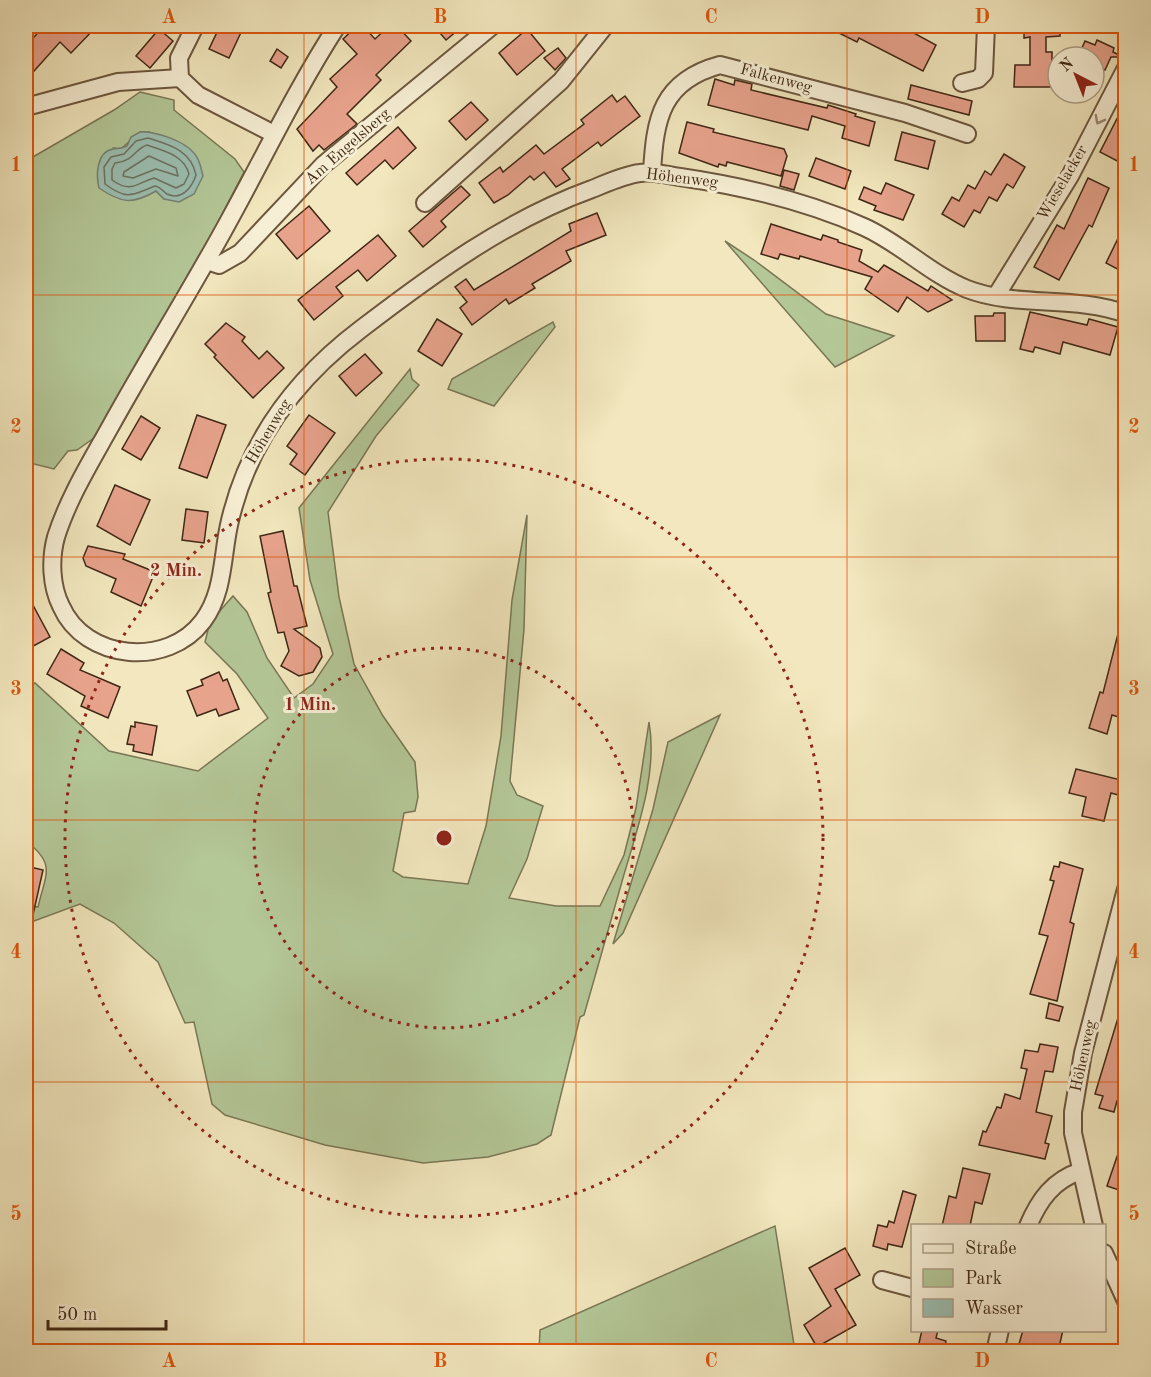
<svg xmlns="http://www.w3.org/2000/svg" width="1151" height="1377" font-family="'Old Standard TT',serif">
<rect width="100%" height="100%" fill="#f2e7be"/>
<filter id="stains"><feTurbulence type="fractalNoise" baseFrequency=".00333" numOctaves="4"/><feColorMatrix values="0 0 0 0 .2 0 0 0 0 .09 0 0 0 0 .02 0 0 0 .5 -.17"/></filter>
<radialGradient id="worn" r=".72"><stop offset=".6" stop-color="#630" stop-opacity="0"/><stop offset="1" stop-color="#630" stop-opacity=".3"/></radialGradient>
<g fill="#b4c797" stroke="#7a7755" stroke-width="1.5" fill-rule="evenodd">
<path d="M140 92 174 100V110L235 159 244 172 201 255 94 438 77 450 68 451 54 469 26 462V161L114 110ZM140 132H149L176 141 164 199 114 148 121 149Z"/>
<path d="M725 241 754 260 826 314 894 336 835 367Z"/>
<path d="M553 322 555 327 494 406 448 389 452 379Z"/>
<path d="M410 369 412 379 419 385 376 436 328 512 339 597 354 664 383 716 415 762 418 797 415 811 404 813 393 871 403 877 468 884 486 826 501 736 512 600 527 515 524 629 510 781 517 795 543 806 527 859 509 898 556 906H600L624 855 636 808 649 722C658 774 637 829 623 878 610 924 597 969 584 1015L580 1017 551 1135 537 1144 488 1157 423 1163 325 1145 225 1115 212 1104 194 1022 185 1023 158 962 114 923 80 904 26 924V905L38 907C46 873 56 864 26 841V687L35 683 109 751 198 771 268 718 237 674 205 642 210 622 233 596 247 612 267 658 294 698 313 684 333 654 310 580 299 508Z"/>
<path d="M720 715 623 933 613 944 653 809 668 742Z"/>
<path d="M775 1226 795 1351H539L540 1330Z"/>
</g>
<path fill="#9bbfb2" stroke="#768272" stroke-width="1.5" d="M140 132C156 131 184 141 194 153 200 159 201 169 203 176L194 194 179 202 164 199 156 191C132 205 121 203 99 188 96 176 96 152 113 149 119 148 121 149 127 146L131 137Z"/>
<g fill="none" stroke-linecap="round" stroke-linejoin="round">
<g stroke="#6d7362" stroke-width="1.5">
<path d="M148 138C170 145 191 150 196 175 192 187 182 201 167 194 162 191 161 187 155 186 132 195 128 201 105 184L104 167 111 157 124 154 136 141Z"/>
<path d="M147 145C164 151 184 155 189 174L184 184 176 188 154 178C136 183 132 194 112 180V169L115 163C135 161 134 149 147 145Z"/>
<path d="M149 156 176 168 178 176 156 169 133 178 123 176 124 172Z"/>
</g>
</g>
<g fill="#e8a38d" stroke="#3f2713" stroke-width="1.5">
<path d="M44 26H97L71 53 60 42 26 80V46Z"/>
<path d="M220 26H244L229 58 209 49Z"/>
<path d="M357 26H363L375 39 389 26H397L411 41 376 75 381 80 347 114 357 124 324 150 319 145 313 151 297 129 337 87 330 79 357 54 343 39Z"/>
<path d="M434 26H463L446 40Z"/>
<path d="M825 26H901L936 45 923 71 859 38 857 42Z"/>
<path d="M1024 26H1060V36L1046 37V52H1052V87H1014L1015 65H1030V37L1024 38Z"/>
<path d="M159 29 173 41 150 68 136 56Z"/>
<path d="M527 29 545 51 517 75 499 53Z"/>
<path d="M1097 40 1114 48 1113 52 1123 57H1111L1105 70 1094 66V57H1078L1085 41 1095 45Z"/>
<path d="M558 48 566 58 555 70 544 58Z"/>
<path d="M277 49 288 57 281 68 270 61Z"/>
<path d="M715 79 734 85 735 80 752 84 751 90 827 108 828 105 856 114 855 116 875 122 869 146 842 138 845 126 812 116 808 130 708 105Z"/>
<path d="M911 85 972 101 969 115 908 99Z"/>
<path d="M612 95 617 102 625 96 640 116 601 146 598 142 562 169 570 179 556 187 544 172 534 180 530 176 508 195 494 203 479 183 500 167 503 172 536 145 544 154 584 124 581 120Z"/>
<path d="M471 102 488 120 466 140 449 121Z"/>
<path d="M1125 103V165L1100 152Z"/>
<path d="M687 122 714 129 713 132 784 149 787 156 781 176 727 162 726 166 719 164 718 167 679 153Z"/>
<path d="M398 127 416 148 393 169 385 160 357 185 346 173Z"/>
<path d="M902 132 935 141 928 169 895 160Z"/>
<path d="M1004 154 1025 167 1013 188 1007 184 997 201 989 197 980 213 974 210 964 227 942 214 952 197 959 201 968 185 975 189 985 171 991 175Z"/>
<path d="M816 158 851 171 845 189 809 176Z"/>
<path d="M784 170 799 174 794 190 780 186Z"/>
<path d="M1088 178 1109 188 1092 227 1089 225 1059 280 1034 267 1057 225 1064 229Z"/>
<path d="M886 183 914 195 903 220 874 210 876 206 859 199 864 187 881 194Z"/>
<path d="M461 186 470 195 441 221 446 227 423 247 409 231Z"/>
<path d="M309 206 330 231 297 259 276 234Z"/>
<path d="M597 213 606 235 566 251 571 261 532 284 535 288 509 304 506 299 472 325 460 308 467 302 455 287 466 279 474 290 571 231 569 224Z"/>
<path d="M771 224 821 240 823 235 838 240V242L862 250 859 261 878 272 884 265 928 291 931 286 952 300 928 312 907 297 898 312 865 289 872 277 800 256 799 259 780 254 778 259 761 254Z"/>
<path d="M1125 224V273L1106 263Z"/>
<path d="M378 235 396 256 367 281 358 270 336 287 343 296 314 320 298 300Z"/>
<path d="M1030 312 1087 325 1089 319 1118 327 1110 355 1063 342 1060 354 1035 347 1033 352 1020 349Z"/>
<path d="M994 313H1005V341H976L975 316H993Z"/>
<path d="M437 319 462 334 442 366 418 351Z"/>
<path d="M226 323 245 337 242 341 259 359 267 351 284 368 253 398 214 357 216 355 205 344Z"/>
<path d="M365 354 382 373 356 396 339 376Z"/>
<path d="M197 415 226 425 207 478 179 468Z"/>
<path d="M309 415 335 433 305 475 290 464 297 454 287 446Z"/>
<path d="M141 416 160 428 141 460 122 449Z"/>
<path d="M115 485 150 500 130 545 97 526Z"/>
<path d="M186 509 208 512 204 543 182 540Z"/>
<path d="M283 531 294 586H297L307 626 294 629 320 648 322 657 313 672 299 676 281 666 289 651 284 632 278 633 268 593 271 592 260 536Z"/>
<path d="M88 546 125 554 123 559 155 572 141 606 111 592 116 579 86 566 83 558Z"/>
<path d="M26 592 50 637 26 650Z"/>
<path d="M1121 622 1125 623V719L1112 715 1107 734 1089 728 1100 692 1103 693Z"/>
<path d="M61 649 84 663 80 670 120 687 108 718 81 706 85 696 47 674Z"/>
<path d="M219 672 223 681 227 679 239 709 219 716 216 709 197 716 187 691 203 685 201 680Z"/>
<path d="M135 722 157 726 152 755 133 751 134 745 127 744 131 726 135 727Z"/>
<path d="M1076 769 1125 781 1122 796 1111 793 1104 821 1082 816 1086 797 1069 793Z"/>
<path d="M1060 862 1083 869 1070 922 1074 924 1057 1001 1030 994 1048 936 1039 934 1054 881 1050 880 1054 866 1059 867Z"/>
<path d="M26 866 43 870 31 924H26Z"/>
<path d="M1049 1003 1063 1007 1059 1021 1046 1018Z"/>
<path d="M1121 1008 1125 1009V1103L1117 1101 1114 1112 1099 1108 1103 1096 1095 1094Z"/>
<path d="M1040 1044 1058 1047 1053 1072 1045 1071 1036 1112 1052 1116 1045 1143 1049 1144 1045 1159 979 1145 983 1131 986 1132 997 1107 1001 1108 1005 1094 1020 1099 1027 1069 1021 1068 1025 1050 1038 1052Z"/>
<path d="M1123 1139H1125V1192L1107 1186Z"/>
<path d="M963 1168 990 1174 982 1204 975 1202 970 1226H942L949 1196 956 1198Z"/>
<path d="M903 1191 916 1195 902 1247 888 1244 887 1250 873 1246 878 1225 887 1227 889 1221 894 1223Z"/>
<path d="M845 1248 860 1275 835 1289 856 1325 817 1347 804 1325 831 1306 809 1268Z"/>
<path d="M922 1330H938L936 1338 946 1341 944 1352H917Z"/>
<path d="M1023 1330H1063L1058 1352H1021L1023 1345 1019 1344Z"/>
</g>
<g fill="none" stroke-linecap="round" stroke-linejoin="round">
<defs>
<g id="street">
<path d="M195 26 179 58 180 78 198 95 274 134"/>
<path d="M337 26C288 102 251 185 205 263 173 319 140 373 109 429 90 463 68 499 56 537 50 559 51 586 61 606 85 661 168 668 203 621 224 593 222 557 229 525 247 443 295 379 361 329 433 274 506 220 592 189 607 183 624 175 640 173 653 171 667 175 680 177 741 186 806 201 864 227 900 243 930 274 967 289 1016 308 1075 295 1126 314"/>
<path d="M962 83 978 79 984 73 986 26"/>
<path d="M26 107 118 82 180 78"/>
<path d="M652 172C655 119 661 81 720 65L905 113 967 134"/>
<path d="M425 203 561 81 605 26"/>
<path d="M207 261 219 265 240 253 323 165 492 26"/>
<path d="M996 296 1070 176 1126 68"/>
<path d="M1028 1226C1039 1200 1053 1180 1081 1171"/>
<path d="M1094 1226 1073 1133V1112L1083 1053 1126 889"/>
<path d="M1104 1253 1126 1301"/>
<path d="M1113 1272 1126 1265"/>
<path d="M882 1280 912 1288"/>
<path d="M995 1352 1000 1330"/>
</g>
</defs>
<use href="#street" stroke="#6c573e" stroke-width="20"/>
<use href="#street" stroke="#f7efd5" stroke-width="16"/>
</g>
<defs><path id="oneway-chevron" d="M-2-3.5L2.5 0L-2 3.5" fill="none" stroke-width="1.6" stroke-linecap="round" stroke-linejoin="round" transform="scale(1.5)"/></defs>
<use stroke="#9b8b74" href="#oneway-chevron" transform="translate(1099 120) rotate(118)"/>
<path fill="none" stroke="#e0560c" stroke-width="1.5" stroke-opacity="0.55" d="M304 26V1352M576 26V1352M847 26V1352M26 295H1126M26 557H1126M26 820H1126M26 1082H1126"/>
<g fill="none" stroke="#8f2418" stroke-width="3" stroke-dasharray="3 6">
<circle cx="444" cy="838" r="190"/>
<circle cx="444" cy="838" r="379"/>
</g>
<g text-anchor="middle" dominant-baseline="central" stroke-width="6" stroke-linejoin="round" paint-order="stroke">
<g font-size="16" fill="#3f2713" stroke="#f7efd5">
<text transform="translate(776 79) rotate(15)">Falkenweg</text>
<text transform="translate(348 147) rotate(-41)">Am Engelsberg</text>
<text transform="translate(682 179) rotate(7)">Höhenweg</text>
<text transform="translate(1063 183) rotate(-60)">Wieselacker</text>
<text transform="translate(269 432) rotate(-59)">Höhenweg</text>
<text transform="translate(1084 1056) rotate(-78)">Höhenweg</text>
</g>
</g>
<circle cx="444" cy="838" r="9" fill="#8f2418" stroke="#f7efd5" stroke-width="3"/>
<g font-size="18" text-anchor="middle" font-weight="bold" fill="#8f2418" stroke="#f7efd5" stroke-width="6" stroke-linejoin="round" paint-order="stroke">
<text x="176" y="576">2 Min.</text>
<text x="310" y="710">1 Min.</text>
</g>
<rect width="1151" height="1377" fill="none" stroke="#f2e7be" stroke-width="66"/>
<rect x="911" y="1224" width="195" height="108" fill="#f7efd5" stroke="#ad9f87" stroke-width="1.5"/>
<rect x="923" y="1244" width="30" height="9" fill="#f7efd5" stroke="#ad9f87" stroke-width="1.5"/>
<text x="965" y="1254" font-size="18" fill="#3f2713">Straße</text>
<rect x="923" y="1269" width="30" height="18" fill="#b4c797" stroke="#ad9f87" stroke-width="1.5"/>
<text x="965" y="1284" font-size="18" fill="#3f2713">Park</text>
<rect x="923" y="1299" width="30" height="18" fill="#9bbfb2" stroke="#ad9f87" stroke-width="1.5"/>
<text x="965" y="1314" font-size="18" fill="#3f2713">Wasser</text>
<g transform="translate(1076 75) rotate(318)"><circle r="28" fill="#f7efd5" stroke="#ad9f87" stroke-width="1.5"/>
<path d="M0-4.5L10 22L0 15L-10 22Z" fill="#8f2418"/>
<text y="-9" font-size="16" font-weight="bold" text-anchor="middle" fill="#3f2713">N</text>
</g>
<path d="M48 1320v9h118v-9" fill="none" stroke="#3f2713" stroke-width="3"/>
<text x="57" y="1320" font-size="18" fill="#3f2713" stroke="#f7efd5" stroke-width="4.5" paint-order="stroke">50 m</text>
<rect x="33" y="33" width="1085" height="1311" fill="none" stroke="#e0560c" stroke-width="2"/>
<g font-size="20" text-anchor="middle" font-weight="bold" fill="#e0560c">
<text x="169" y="23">A</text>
<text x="440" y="23">B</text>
<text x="711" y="23">C</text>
<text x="982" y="23">D</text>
<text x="16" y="171">1</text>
<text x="1134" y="171">1</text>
<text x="16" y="433">2</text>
<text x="1134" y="433">2</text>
<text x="16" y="695">3</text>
<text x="1134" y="695">3</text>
<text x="16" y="958">4</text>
<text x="1134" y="958">4</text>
<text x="16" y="1220">5</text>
<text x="1134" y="1220">5</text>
<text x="169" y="1367">A</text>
<text x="440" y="1367">B</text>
<text x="711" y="1367">C</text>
<text x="982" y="1367">D</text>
</g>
<rect width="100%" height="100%" filter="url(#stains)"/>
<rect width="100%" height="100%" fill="url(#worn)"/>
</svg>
